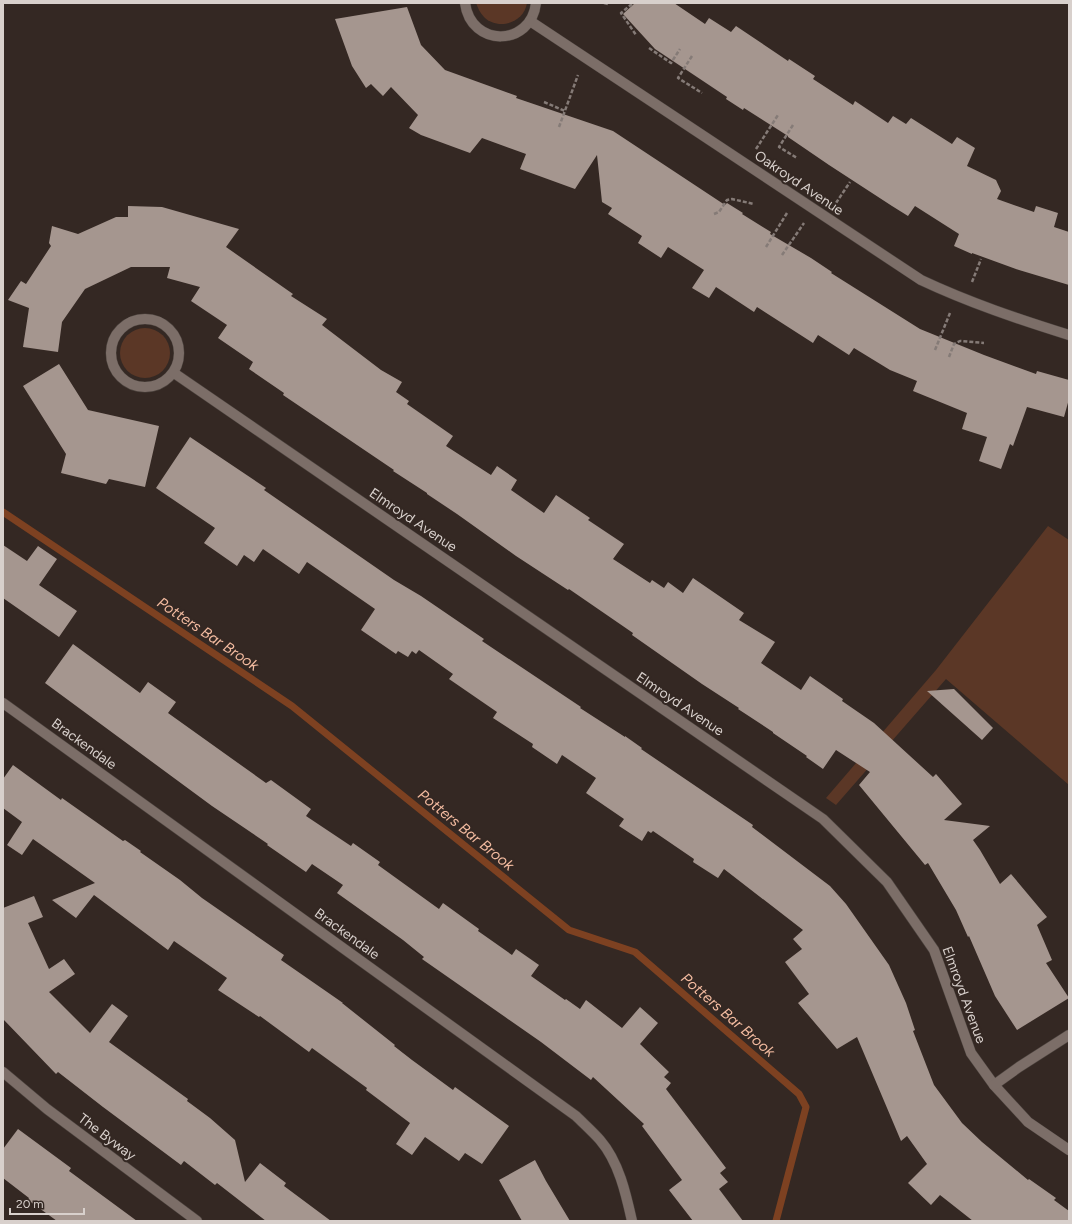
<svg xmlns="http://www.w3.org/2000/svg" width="1072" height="1224" font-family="Figtree,sans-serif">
<rect width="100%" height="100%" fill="#342823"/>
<g fill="#5b3726">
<path d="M476 3H527C524 23 498 31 484 17 480 13 478 8 476 3Z"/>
<circle cx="145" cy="353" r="25"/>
<path d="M1048 526 1069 540V785L946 679 836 805 826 798 936 670Z"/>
</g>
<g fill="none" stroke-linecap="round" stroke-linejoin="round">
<path stroke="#7d4121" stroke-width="7" d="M3 512 292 706 569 930 635 952 799 1094 806 1107 776 1221"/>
</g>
<g fill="#a5968f">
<path d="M635 3H674L705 24 709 18 731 32 736 26 788 61 789 59 815 76 813 79 853 105 855 101 888 123 893 116 906 124 911 118 952 144 957 137 975 148 967 166 996 180 1001 191 997 199 1034 212 1036 206 1058 213 1054 227 1069 232V285L1019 270 972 253V254L954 246 959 234 915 206 908 216 892 206 829 165 788 137V136L744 108 743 110 726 99 727 97 655 49 623 14Z"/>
<path d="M407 7 421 45 445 70 517 96 516 98 613 131 725 205 727 203 743 213 742 214 771 232 770 234 811 258 832 272 831 273 920 329 984 355 1036 374 1037 371 1069 380V399L1064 417 1027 407 1013 446 1010 444 1001 469 979 461 987 437 962 429 967 413 913 391 917 381 890 370 854 348 849 355 818 335 813 343 757 307 754 312 716 287 709 298 692 288 704 270 668 247 661 258 638 243 642 236 608 214 612 208 602 202 597 155 575 189 520 169 526 154 482 138 470 153 421 135 409 128 418 115 391 87 383 96 371 84 366 88 352 66 335 19Z"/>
<path d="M128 206 162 207 239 229 226 247 293 294 291 296 327 319 322 325 381 370 402 382 396 392 409 401 407 404 453 436 446 446 491 475 497 466 517 480 511 490 544 513 556 495 590 518 588 520 624 544 613 559 650 583 652 580 664 588 668 582 683 593 693 578 744 613 739 620 775 642 761 663 801 690 810 676 843 699 842 701 874 723 933 777 936 774 962 804 944 820 990 826 973 840 980 850 1000 884 1011 874 1047 917 1037 925 1052 960 1046 963 1069 998 1017 1030 995 996 969 936 968 937 956 910 928 863 925 865 859 785 870 772 836 750 823 769 806 757 807 756 773 733V732L738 709 739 708 702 684 632 635 633 633 569 589 568 590 516 556 457 514 427 494V493L393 471 394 470 283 395 284 393 249 369 253 362 218 338 227 325 191 301 200 287 167 278 170 267H131L85 289 62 322 58 352 23 347 29 308 8 300 21 281 26 284 51 246 49 243 52 226 78 234 116 217H128Z"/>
<path d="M59 364 88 410 159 426 145 487 109 479 106 484 61 473 66 454 23 386Z"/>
<path d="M190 437 266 488 264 490 394 580 421 596 484 639 482 641 581 707 580 708 625 737V736L642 748 641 749 753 825 752 827 830 886 846 904 889 965 906 1003 915 1030 913 1031 934 1085 962 1123 982 1142 1028 1180 1029 1179 1056 1198 1054 1200 1069 1211V1221H973L940 1195 931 1205 908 1183 927 1164 907 1136 901 1141 857 1037 837 1049 798 1003 809 994 785 962 802 949 793 939 803 930 724 869 718 878 693 862 694 859 653 831 651 833 648 831 642 841 619 826 624 819 586 793 596 778 562 755 557 764 532 747 533 744 493 718 497 712 449 679 453 674 419 650 416 654 412 651 408 657 398 651 396 654 361 630 375 609 307 562 299 574 263 549 254 562 244 555 237 566 204 543 215 528 156 488Z"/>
<path d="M3 545 27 561 38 546 57 559 39 585 77 611 59 637 3 598Z"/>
<path d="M73 644 140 693 148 682 176 702 168 713 266 783 271 780 311 809 306 816 351 846 353 843 380 862 378 865 439 909 443 903 479 929 478 931 512 955 516 949 539 965 531 976 565 1000 566 999 580 1009 586 1000 622 1028 640 1007 658 1023 640 1044 669 1072 664 1077 671 1083 666 1089 726 1168 720 1173 728 1182 719 1189 743 1221H693L669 1190 682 1180 642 1126 644 1124 593 1077 591 1080 541 1042 422 959 424 957 403 940 337 893 343 885 312 864 306 872 267 845 268 844 212 806 45 683Z"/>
<path d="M954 689 993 728 982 740 927 691Z"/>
<path d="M13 765 61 800 62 798 123 841 125 840 141 851 140 852 180 880 202 898 284 955 281 960 343 1003H342L395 1045 394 1046 412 1060 453 1090 455 1087 509 1126 482 1164 465 1153 459 1161 425 1137 412 1155 396 1144 410 1123 366 1090 367 1088 312 1048 309 1052 260 1016 259 1017 218 990 227 978 174 941 168 950 94 895 76 918 52 900 95 883 33 839 22 855 7 845 22 822 3 808V779Z"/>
<path d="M34 896 43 917 28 923 49 969 64 959 75 974 49 992 90 1033 112 1004 128 1016 109 1042 188 1099 187 1101 210 1118 235 1140 245 1182 260 1163 286 1183 284 1186 331 1221H266L217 1183 215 1185 184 1161 181 1165 103 1107 58 1072 56 1074 3 1019V908Z"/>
<path d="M18 1129 71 1168 69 1171 137 1221H57L28 1200 29 1198 3 1178V1149Z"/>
<path d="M535 1160 546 1181 570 1221H522L499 1180Z"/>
</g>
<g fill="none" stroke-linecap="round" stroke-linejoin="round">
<defs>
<g id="minor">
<path d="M465 3C471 48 531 47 536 3"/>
<path d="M530 21 921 280C970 303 1018 319 1069 335"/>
<circle cx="145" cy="353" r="34"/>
<path d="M174 373 823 819 887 882 934 950 971 1053 994 1085 1028 1122 1069 1150"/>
<path d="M3 703 576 1116C584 1124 593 1132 600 1140 619 1162 626 1194 632 1221"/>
<path d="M3 1072 47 1109 197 1221"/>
<path d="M994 1085 1019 1067 1069 1035"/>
</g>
</defs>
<use href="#minor" stroke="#4c433e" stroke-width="11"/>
<g stroke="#857b77" stroke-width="2.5" stroke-dasharray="4 2" stroke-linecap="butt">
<path d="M604 3 608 4 609 3"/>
<path d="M632 4 621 13 636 35"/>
<path d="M649 48 671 63 680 49"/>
<path d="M692 56 678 78 702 93"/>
<path d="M544 102 565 111"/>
<path d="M793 125 779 147 797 158"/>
<path d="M559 127 578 75"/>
<path d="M756 149 778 115"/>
<path d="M836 203 850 182"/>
<path d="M714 214 719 212 727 200 732 199 754 204"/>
<path d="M766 247 787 213"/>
<path d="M782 255 804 223"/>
<path d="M972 282 981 259"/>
<path d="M935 350 950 313"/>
<path d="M949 357 954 344 960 341 984 343"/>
</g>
<use href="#minor" stroke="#7c6e68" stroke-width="10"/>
</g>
<g text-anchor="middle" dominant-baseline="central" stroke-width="4" stroke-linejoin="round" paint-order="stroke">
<g font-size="14" fill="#d8d0cc" stroke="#342823">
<text transform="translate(799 183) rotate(34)">Oakroyd Avenue</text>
<text transform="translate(413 520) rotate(34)">Elmroyd Avenue</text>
<text transform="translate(680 704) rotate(34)">Elmroyd Avenue</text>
<text transform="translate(84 744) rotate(36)">Brackendale</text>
<text transform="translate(347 934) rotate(36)">Brackendale</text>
<text transform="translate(964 995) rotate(70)">Elmroyd Avenue</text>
<text transform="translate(107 1137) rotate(37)">The Byway</text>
</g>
<g font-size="15" font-style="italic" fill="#f3bba0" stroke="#342823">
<text transform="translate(208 634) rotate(34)">Potters Bar Brook</text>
<text transform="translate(466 830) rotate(39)">Potters Bar Brook</text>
<text transform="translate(728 1015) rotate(41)">Potters Bar Brook</text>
</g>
</g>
<rect width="1072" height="1224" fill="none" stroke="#d8d0cc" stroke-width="8"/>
<path d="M10 1208v6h74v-6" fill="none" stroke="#d8d0cc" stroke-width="2"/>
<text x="16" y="1208" font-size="12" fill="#d8d0cc" stroke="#342823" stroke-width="3" paint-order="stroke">20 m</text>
</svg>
